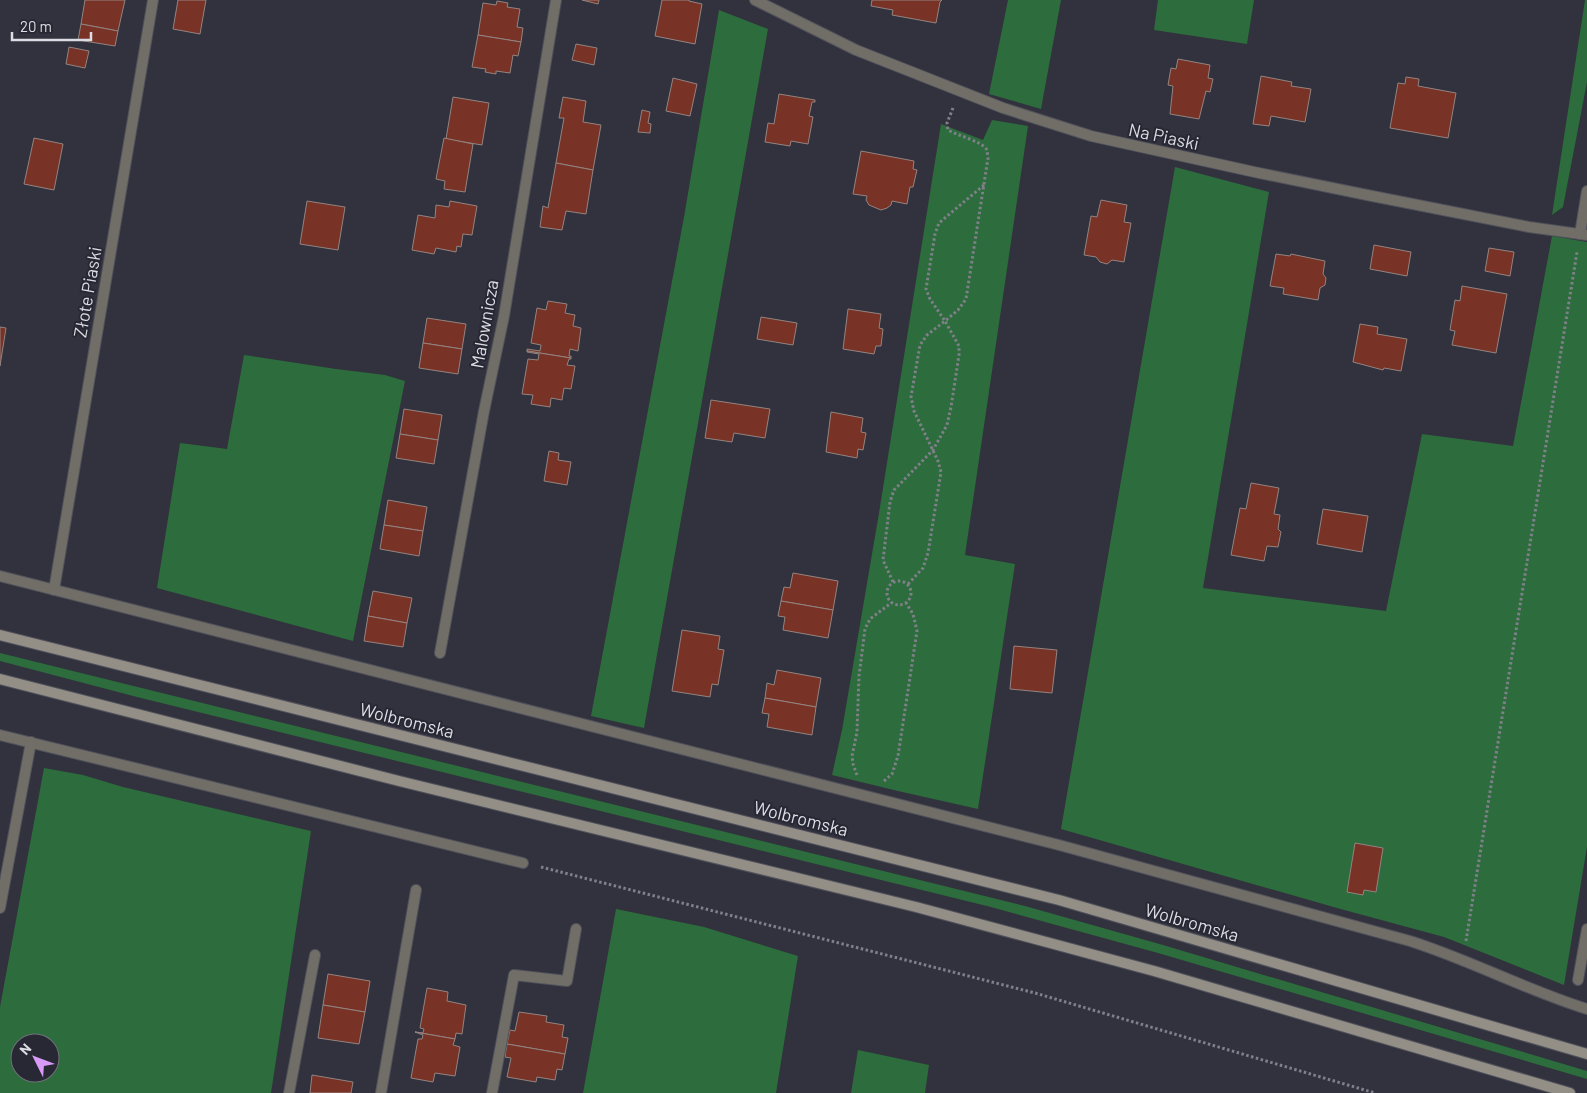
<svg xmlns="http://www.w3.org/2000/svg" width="1587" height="1093" font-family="Barlow,sans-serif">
<rect width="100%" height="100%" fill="#31323d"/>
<g fill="#2d6c3c" fill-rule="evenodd">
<path d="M1008 0H1061L1041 109 989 94Z"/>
<path d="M1158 0H1254L1247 44 1154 30Z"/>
<path d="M1585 0H1587V82L1563 207 1552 215Z"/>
<path d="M719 10 768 29 644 728 591 716 684 217Z"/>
<path d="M992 120 1028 126 965 555 1015 564 978 809 898 791 832 775 842 730 879 513 941 124 983 140Z"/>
<path d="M1175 167 1269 192 1203 588 1386 611 1422 434 1513 446 1552 236 1587 242V847L1564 985 1444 937 1337 908 1061 829Z"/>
<path d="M244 355 336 369 385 375 405 381 353 641 157 588 180 443 227 449Z"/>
<path d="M0 653 1025 906 1163 945 1587 1071V1079L1158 953 991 907 137 697 0 661Z"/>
<path d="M44 768 83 775 123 787 311 831 271 1093H0V1007ZM20 1043H50V1073H20Z"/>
<path d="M616 909 704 927 798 956 776 1093H583Z"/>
<path d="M858 1050 929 1065 925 1093H851Z"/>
</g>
<g fill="#783226" stroke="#938481">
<path d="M85 0H125L118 31 81 24Z"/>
<path d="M178 0H206L200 34 173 29Z"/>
<path d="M582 0H599L598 4Z"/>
<path d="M662 0H689V1L702 4 695 44 655 36Z"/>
<path d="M872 0H942L940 2 936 23 892 15 893 10 871 6Z"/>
<path d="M497 1 508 3 507 7 520 9 517 27 523 28 521 42 478 35 483 3 496 5Z"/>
<path d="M81 24 118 31 115 46 78 40Z"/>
<path d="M478 35 521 42 518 56 513 55 510 73 496 71V74L485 72 486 69 472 67Z"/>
<path d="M576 44 597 48 594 65 572 60Z"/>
<path d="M69 47 89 51 85 68 66 64Z"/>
<path d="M1178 59 1210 65 1208 78 1213 79 1210 92 1206 91 1199 119 1170 114 1173 86 1168 85 1171 68 1176 69Z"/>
<path d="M1261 76 1292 82 1291 86 1311 89 1305 122 1271 116 1269 126 1253 124Z"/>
<path d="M1406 77 1419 79 1418 86 1456 93 1448 138 1390 128 1398 83 1405 84Z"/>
<path d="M673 78 697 84 690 116 666 111Z"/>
<path d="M779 94 815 100V102H812L809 116 813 117 808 144 791 141 790 146 765 142 768 123 774 124Z"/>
<path d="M453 97 489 103 482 145 446 139Z"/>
<path d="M563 97 586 101 583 122 601 125 593 170 556 163 564 118H559Z"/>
<path d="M642 110 650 112 648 123 651 124 650 133 638 132Z"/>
<path d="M34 138 63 144 54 190 24 184Z"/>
<path d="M444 138 473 144 465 192 444 189 445 181 436 179Z"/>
<path d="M861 151 914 161 913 169 917 170 913 187H910L907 204 892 201 891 205 887 208 881 210 869 205 866 200 867 196 853 194Z"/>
<path d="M556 163 593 170 586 214 566 211 562 230 540 227 543 206 548 208Z"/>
<path d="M1101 200 1127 205 1124 222 1131 223 1124 262 1112 260 1107 264 1100 262 1096 257 1084 255 1091 216 1097 217Z"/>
<path d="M307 201 345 207 338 250 300 244Z"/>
<path d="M450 201 477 206 472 235 463 234 461 247 457 246 456 252 436 248 434 254 412 250 418 215 435 218 436 205 449 207Z"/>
<path d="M1374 245 1411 252 1407 276 1370 269Z"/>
<path d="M1489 248 1514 252 1510 276 1485 271Z"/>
<path d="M1276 254 1290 256 1291 254 1325 261 1323 274 1326 278 1325 285 1320 288 1318 300 1283 294 1284 288 1270 286Z"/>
<path d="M1462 286 1507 294 1496 353 1452 345 1455 331 1450 330 1455 300 1460 301Z"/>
<path d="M548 301 567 304 565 313 575 315 573 326 581 328 578 351 570 349 569 356H571V358L527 351V349L540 351 541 345 531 343 537 308 546 310Z"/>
<path d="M848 309 881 314 879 328 883 329 881 346H876L874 354 843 349Z"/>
<path d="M761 317 797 323 793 345 757 339Z"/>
<path d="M427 318 466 324 462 349 423 343Z"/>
<path d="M1360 324 1378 327 1377 334 1407 339 1401 371 1384 368 1383 370 1353 362Z"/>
<path d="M0 327 6 328 0 366Z"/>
<path d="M423 343 462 349 458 374 419 368Z"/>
<path d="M527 351 571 358V359H569L567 365 575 366 571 389 564 388 562 400 551 398 550 407 531 404 533 395 522 394 528 359 538 360 539 354 527 352Z"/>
<path d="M711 400 770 409 765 438 734 433 732 442 705 438Z"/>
<path d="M404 409 442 415 438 440 400 434Z"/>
<path d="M831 412 863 418 861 432 866 433 863 450 858 449 857 458 826 452Z"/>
<path d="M400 434 438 440 434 464 396 458Z"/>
<path d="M549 451 559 453 558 460 571 462 567 485 544 481Z"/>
<path d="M1251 483 1279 488 1274 514 1280 515 1278 529 1281 532 1278 547 1267 546 1264 561 1231 555 1240 508 1246 509Z"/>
<path d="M388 500 427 507 423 531 384 525Z"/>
<path d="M1323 509 1368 516 1362 552 1317 544Z"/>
<path d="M384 525 423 531 419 556 380 549Z"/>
<path d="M793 573 838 581 833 610 781 601 784 587 790 588Z"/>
<path d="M373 591 412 598 407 623 368 616Z"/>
<path d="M781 601 833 610 828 638 783 630 785 617 778 616Z"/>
<path d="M368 616 407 623 403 647 364 641Z"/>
<path d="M682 630 720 636 718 649 724 650 718 685 712 684 710 697 672 691Z"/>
<path d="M1014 646 1057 650 1052 693 1010 689Z"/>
<path d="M777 670 821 678 816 707 765 698 767 683 774 685Z"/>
<path d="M765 698 816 707 812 735 767 727 769 714 762 713Z"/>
<path d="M1355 843 1383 848 1376 892 1364 890 1363 895 1347 892Z"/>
<path d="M328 974 370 981 365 1012 323 1005Z"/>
<path d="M427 988 448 992 447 1001 466 1005 462 1034 456 1033 455 1039 415 1032 423 1033 424 1029 420 1028Z"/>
<path d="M323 1005 365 1012 359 1044 318 1038Z"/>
<path d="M519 1012 547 1016 546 1022 564 1025 562 1037 568 1038 565 1054 507 1044 510 1030 515 1031Z"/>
<path d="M415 1032 455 1039 453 1045 460 1047 455 1076 435 1073 433 1082 411 1078 418 1039H422L423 1035Z"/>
<path d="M507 1044 565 1054 562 1070 557 1069 555 1080 537 1077 536 1082 507 1077 511 1058 505 1057Z"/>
<path d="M312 1075 353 1082 351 1093H310Z"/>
</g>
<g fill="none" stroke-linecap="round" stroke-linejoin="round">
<defs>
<g id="lane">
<path d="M0 576 1059 845 1410 941C1470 960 1526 990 1587 1009"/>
<path d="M0 735 523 863"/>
<path d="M1578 980 1587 929"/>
<path d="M289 1093 315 955"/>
<path d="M381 1093 416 890"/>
</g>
<g id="street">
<path d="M755 0 856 50 1003 108 1091 136 1259 173 1367 195 1529 227 1587 235"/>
<path d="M1580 234 1587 191"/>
<path d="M54 590 153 0"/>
<path d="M440 653 484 411 504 316 556 0"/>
<path d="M0 908 31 742"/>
<path d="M492 1093 514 975 567 981 576 929"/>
</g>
<g id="secondary">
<path d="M0 635 1059 900 1587 1054"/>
<path d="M0 679 399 781 916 907 1154 971 1570 1093"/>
</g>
</defs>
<use href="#lane" stroke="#50515b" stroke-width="12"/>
<use href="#street" stroke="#50515b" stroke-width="12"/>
<use href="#secondary" stroke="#50515b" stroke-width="12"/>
<g stroke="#7f808a" stroke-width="3" stroke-dasharray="2.5 2.5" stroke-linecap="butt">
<circle cx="899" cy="593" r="12"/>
<path d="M893 582 883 560 890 502 894 490 933 450 947 425 951 407 959 355V346L945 321 958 310 966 299 988 158C988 158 987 151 987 150 982 141 958 136 948 130L947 123 953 108"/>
<path d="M908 584 923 568 928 553 941 472 938 461 914 411 911 397 920 345 927 335 945 321 930 299 926 289 935 234 939 223 984 185"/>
<path d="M857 775 853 764 852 756 857 732 859 676 865 629 870 619 891 603"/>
<path d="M884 781 892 774 898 756 917 631 913 614 906 603"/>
<path d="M541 867 1035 993 1375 1093"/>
<path d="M1466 941 1577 252"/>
</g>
<use href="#lane" stroke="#716e68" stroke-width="10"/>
<use href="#street" stroke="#716e68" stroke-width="10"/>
<use href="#secondary" stroke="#938e86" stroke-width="10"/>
</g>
<g text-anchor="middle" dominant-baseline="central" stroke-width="4" stroke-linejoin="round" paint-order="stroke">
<g font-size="18" fill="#dcdde4" stroke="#272833">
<text transform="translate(1164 136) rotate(12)">Na Piaski</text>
<text transform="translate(87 292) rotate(-80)">Złote Piaski</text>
<text transform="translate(484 324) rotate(-80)">Malownicza</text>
<text transform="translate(407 720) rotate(14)">Wolbromska</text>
<text transform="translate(801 818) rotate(14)">Wolbromska</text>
<text transform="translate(1192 922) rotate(16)">Wolbromska</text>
</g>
</g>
<g transform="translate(35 1058) rotate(312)"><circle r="24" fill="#272833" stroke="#6f707a"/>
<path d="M0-4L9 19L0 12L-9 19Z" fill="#d99af7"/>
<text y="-8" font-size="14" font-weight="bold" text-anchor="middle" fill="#dcdde4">N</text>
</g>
<path d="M12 32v8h79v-8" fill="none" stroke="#dcdde4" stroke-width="2.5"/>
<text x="20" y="32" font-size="15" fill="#dcdde4" stroke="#272833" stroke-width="4" paint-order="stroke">20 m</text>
</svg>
